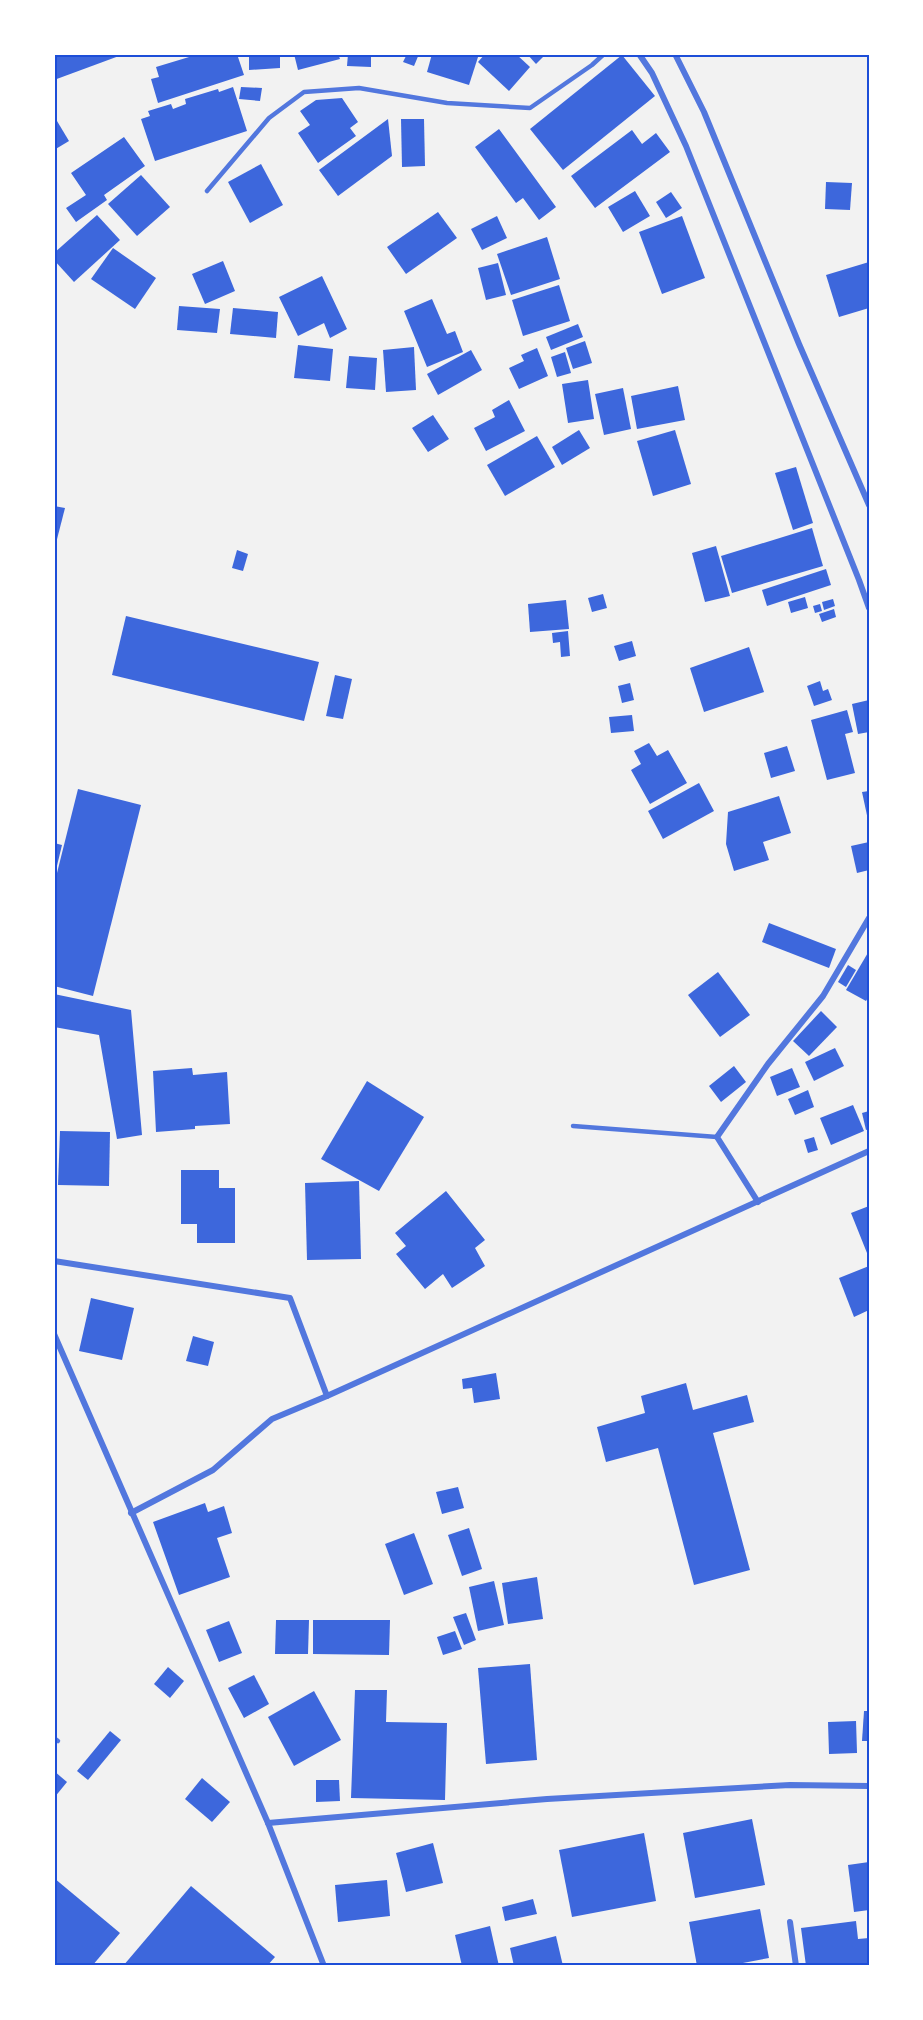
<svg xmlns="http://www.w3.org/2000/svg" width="923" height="2020" font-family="'Exo 2',sans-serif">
<rect width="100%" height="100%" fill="#f2f2f2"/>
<g fill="#3d67dc">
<path d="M54 54H118L119 56 54 80Z"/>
<path d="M199 54H237L244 75 158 103 151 79 159 77 156 67Z"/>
<path d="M249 54H280V68L249 70Z"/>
<path d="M294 54H338L340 59 298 70Z"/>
<path d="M348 54H371V67L347 66Z"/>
<path d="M407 54H419L414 66 403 62Z"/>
<path d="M432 54H479L469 85 427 72Z"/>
<path d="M485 54H516L530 67 509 91 478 62Z"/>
<path d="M527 54H546L536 64Z"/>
<path d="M622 55 655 96 563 170 530 129Z"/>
<path d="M233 87 247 131 155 161 141 119 150 116 148 111 171 104 173 109 186 104 185 99 218 89 219 92Z"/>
<path d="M241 87 262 88 260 101 239 99Z"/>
<path d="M342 98 358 122 350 128 356 136 318 163 298 133 310 125 300 111 316 100Z"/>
<path d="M54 116 69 141 54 150Z"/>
<path d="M388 119 392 156 338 196 319 170Z"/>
<path d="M401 119H424L425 166 402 167Z"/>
<path d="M499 129 556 207 539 220 523 198 516 203 475 147Z"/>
<path d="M632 130 642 144 656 133 670 152 595 208 571 176Z"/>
<path d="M124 137 145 166 104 195 107 200 76 222 66 208 86 195 71 173Z"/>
<path d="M261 164 283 205 250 223 228 182Z"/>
<path d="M141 175 170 207 137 236 108 204Z"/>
<path d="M826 182 852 183 850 210 825 209Z"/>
<path d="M635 191 650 216 623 232 608 207Z"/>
<path d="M671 192 682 208 666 218 656 202Z"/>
<path d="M438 212 457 238 406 274 387 247Z"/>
<path d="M97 215 120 240 74 282 54 260V253Z"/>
<path d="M497 216 507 238 482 250 471 229Z"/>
<path d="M682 216 705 278 662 294 639 232Z"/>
<path d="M547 237 560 279 511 295 497 254Z"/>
<path d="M113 248 156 278 135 309 91 279Z"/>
<path d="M223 261 235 291 205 304 192 274Z"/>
<path d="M869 262V308L839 317 826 275Z"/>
<path d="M498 263 506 295 486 300 478 268Z"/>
<path d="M322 276 347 329 330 338 324 323 298 336 279 297Z"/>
<path d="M559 285 570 321 523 336 512 300Z"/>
<path d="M432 299 447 334 455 331 463 352 427 367 404 311Z"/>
<path d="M179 306 220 309 217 333 177 330Z"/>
<path d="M233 308 278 312 276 338 230 334Z"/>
<path d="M578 324 583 337 551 350 546 337Z"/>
<path d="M585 341 592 363 573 369 566 348Z"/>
<path d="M298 345 333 349 330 381 294 378Z"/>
<path d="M414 347 416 390 386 392 383 350Z"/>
<path d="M537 348 548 376 519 389 509 368 524 361 521 355Z"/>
<path d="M471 350 482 370 438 395 427 374Z"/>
<path d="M565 352 571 373 557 377 551 357Z"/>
<path d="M349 356 377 358 375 390 346 388Z"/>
<path d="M588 380 594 419 568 423 562 384Z"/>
<path d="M678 386 685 420 637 429 631 396Z"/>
<path d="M623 388 631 429 604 435 595 394Z"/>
<path d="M509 400 525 431 486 451 474 428 495 417 492 410Z"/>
<path d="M433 415 449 439 428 452 412 428Z"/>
<path d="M579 430 590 448 562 465 552 447Z"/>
<path d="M675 430 691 484 653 496 637 441Z"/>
<path d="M537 436 555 467 505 496 487 465Z"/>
<path d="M796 467 813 523 793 530 775 473Z"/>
<path d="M54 506 65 508 55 547H54Z"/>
<path d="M812 528 823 566 732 593 721 556Z"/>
<path d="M716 546 730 596 705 602 692 553Z"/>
<path d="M237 550 248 554 243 571 232 568Z"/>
<path d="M826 569 831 585 767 606 762 590Z"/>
<path d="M603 594 607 608 592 612 588 598Z"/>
<path d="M805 597 808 608 791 613 788 602Z"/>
<path d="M833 599 835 606 824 610 822 602Z"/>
<path d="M566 600 569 629 530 632 528 604Z"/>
<path d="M820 604 822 611 815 613 813 606Z"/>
<path d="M834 609 836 617 822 622 819 614Z"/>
<path d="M126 616 319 662 304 721 112 675Z"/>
<path d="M568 631 570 656 561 657 560 642 553 643 552 633Z"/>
<path d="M632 641 636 656 619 661 614 646Z"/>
<path d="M749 647 764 692 704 712 690 668Z"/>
<path d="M335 675 352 679 343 719 326 716Z"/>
<path d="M820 681 823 691 828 689 832 700 814 706 807 686Z"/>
<path d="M630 683 634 700 622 703 618 686Z"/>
<path d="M869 700V732L858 734 852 704Z"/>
<path d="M847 710 853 732 845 734 855 773 827 780 811 720Z"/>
<path d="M632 715 634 731 611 733 609 717Z"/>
<path d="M649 743 657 756 668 750 687 783 650 804 631 770 641 764 634 751Z"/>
<path d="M787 746 795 771 771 778 764 753Z"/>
<path d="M699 783 714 811 663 839 648 811Z"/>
<path d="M78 789 141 805 93 996 54 986V885Z"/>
<path d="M869 791V819L868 820 862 792Z"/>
<path d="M779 796 791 833 763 842 769 860 734 871 726 844 728 812Z"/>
<path d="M869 842V870L857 873 851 846Z"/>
<path d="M54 843 62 845 55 874H54Z"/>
<path d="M769 923 836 949 829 968 762 942Z"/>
<path d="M869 951V996L866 1001 846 990Z"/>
<path d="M848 965 856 970 846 987 838 982Z"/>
<path d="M718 972 750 1015 720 1037 688 995Z"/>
<path d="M54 994 131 1010 142 1135 117 1139 99 1035 54 1027Z"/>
<path d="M821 1011 837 1027 809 1056 793 1041Z"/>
<path d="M835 1048 844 1066 814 1081 805 1062Z"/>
<path d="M734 1066 746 1082 721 1102 709 1086Z"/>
<path d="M192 1068 193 1075 227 1072 230 1124 195 1126V1129L156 1132 153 1071Z"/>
<path d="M792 1068 800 1087 777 1096 770 1077Z"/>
<path d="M367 1081 424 1117 379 1191 321 1159Z"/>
<path d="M808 1090 814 1107 795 1115 788 1099Z"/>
<path d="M853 1105 864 1131 831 1145 820 1118Z"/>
<path d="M869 1111V1129L866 1130 862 1113Z"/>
<path d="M60 1131 110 1132 109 1186 58 1185Z"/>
<path d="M814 1137 818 1150 808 1153 804 1140Z"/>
<path d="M181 1170H219V1188H235V1243H197V1224H181Z"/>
<path d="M359 1181 361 1259 307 1260 305 1183Z"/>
<path d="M446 1191 485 1240 475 1248 485 1266 452 1288 443 1274 425 1289 396 1254 406 1246 395 1233Z"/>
<path d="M869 1206V1258L851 1213Z"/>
<path d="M869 1266V1310L854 1317 839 1278Z"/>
<path d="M91 1298 134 1308 122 1360 79 1351Z"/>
<path d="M193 1336 214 1342 208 1366 186 1361Z"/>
<path d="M496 1373 500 1399 474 1403 472 1388 463 1389 462 1379Z"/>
<path d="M686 1383 693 1410 747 1395 754 1422 713 1433 750 1570 694 1585 658 1448 606 1462 597 1427 645 1413 641 1396Z"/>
<path d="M458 1487 464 1508 442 1514 436 1492Z"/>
<path d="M205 1503 208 1512 224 1506 232 1533 217 1538 230 1577 179 1595 153 1522Z"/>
<path d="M469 1528 482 1569 462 1576 448 1535Z"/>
<path d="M414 1533 433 1584 404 1595 385 1544Z"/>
<path d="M537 1577 543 1619 508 1624 502 1583Z"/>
<path d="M494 1581 504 1625 478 1631 469 1587Z"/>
<path d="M466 1613 476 1640 464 1645 453 1617Z"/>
<path d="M276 1620H309L308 1654H275Z"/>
<path d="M313 1620H390L389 1655 313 1654Z"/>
<path d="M229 1621 242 1653 219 1662 206 1630Z"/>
<path d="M455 1631 462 1649 443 1655 437 1637Z"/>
<path d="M530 1664 537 1760 486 1764 478 1668Z"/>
<path d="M168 1667 184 1681 170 1698 154 1684Z"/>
<path d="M254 1675 269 1704 244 1718 228 1688Z"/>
<path d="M355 1690H387L386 1722 447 1723 445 1800 351 1798Z"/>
<path d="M314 1691 341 1740 294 1766 268 1717Z"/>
<path d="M864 1711H869V1741H862Z"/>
<path d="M856 1721 857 1753 829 1754 828 1722Z"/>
<path d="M110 1731 121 1740 88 1780 77 1771Z"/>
<path d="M54 1771 67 1782 54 1798Z"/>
<path d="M202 1778 230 1802 212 1822 185 1799Z"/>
<path d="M316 1780H339L340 1801 316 1802Z"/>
<path d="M752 1819 765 1885 695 1898 683 1833Z"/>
<path d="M644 1833 656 1901 572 1917 559 1850Z"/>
<path d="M433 1843 443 1883 406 1892 396 1853Z"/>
<path d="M869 1862V1910L854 1912 848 1865Z"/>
<path d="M54 1878 120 1933 92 1966H54Z"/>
<path d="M387 1880 390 1916 338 1922 335 1885Z"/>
<path d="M191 1886 275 1957 267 1966H123Z"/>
<path d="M533 1899 537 1914 505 1921 502 1907Z"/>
<path d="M760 1909 769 1958 727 1966H697L689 1922Z"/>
<path d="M856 1921 858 1939 869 1938V1966H806L801 1928Z"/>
<path d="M490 1926 499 1966H462L455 1935Z"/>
<path d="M556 1936 563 1966H514L510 1948Z"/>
</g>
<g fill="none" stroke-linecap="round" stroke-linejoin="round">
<g stroke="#5277de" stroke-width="4.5">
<path d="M207 191 269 118 304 92 359 88 447 103 530 108 592 65 604 54"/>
<path d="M573 1126 717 1137"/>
<path d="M54 1738 58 1741"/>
</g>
<g stroke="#5277de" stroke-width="6">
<path d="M639 54 652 73 686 146 859 580 869 608"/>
<path d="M675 54 704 112 799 344 869 505"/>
<path d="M758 1202 717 1137 768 1064 823 996 869 918"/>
<path d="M54 1261 290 1298 327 1396 869 1151"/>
<path d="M54 1334 268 1823 324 1966"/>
<path d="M131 1513 213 1470 272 1419 327 1396"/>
<path d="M268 1823 547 1799 790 1785 869 1786"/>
<path d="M790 1922 796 1966"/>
</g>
</g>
<rect width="923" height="2020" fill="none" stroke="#ffffff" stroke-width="111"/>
<rect x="56" y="56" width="812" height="1908" fill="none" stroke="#1d4ed8" stroke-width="2"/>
</svg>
